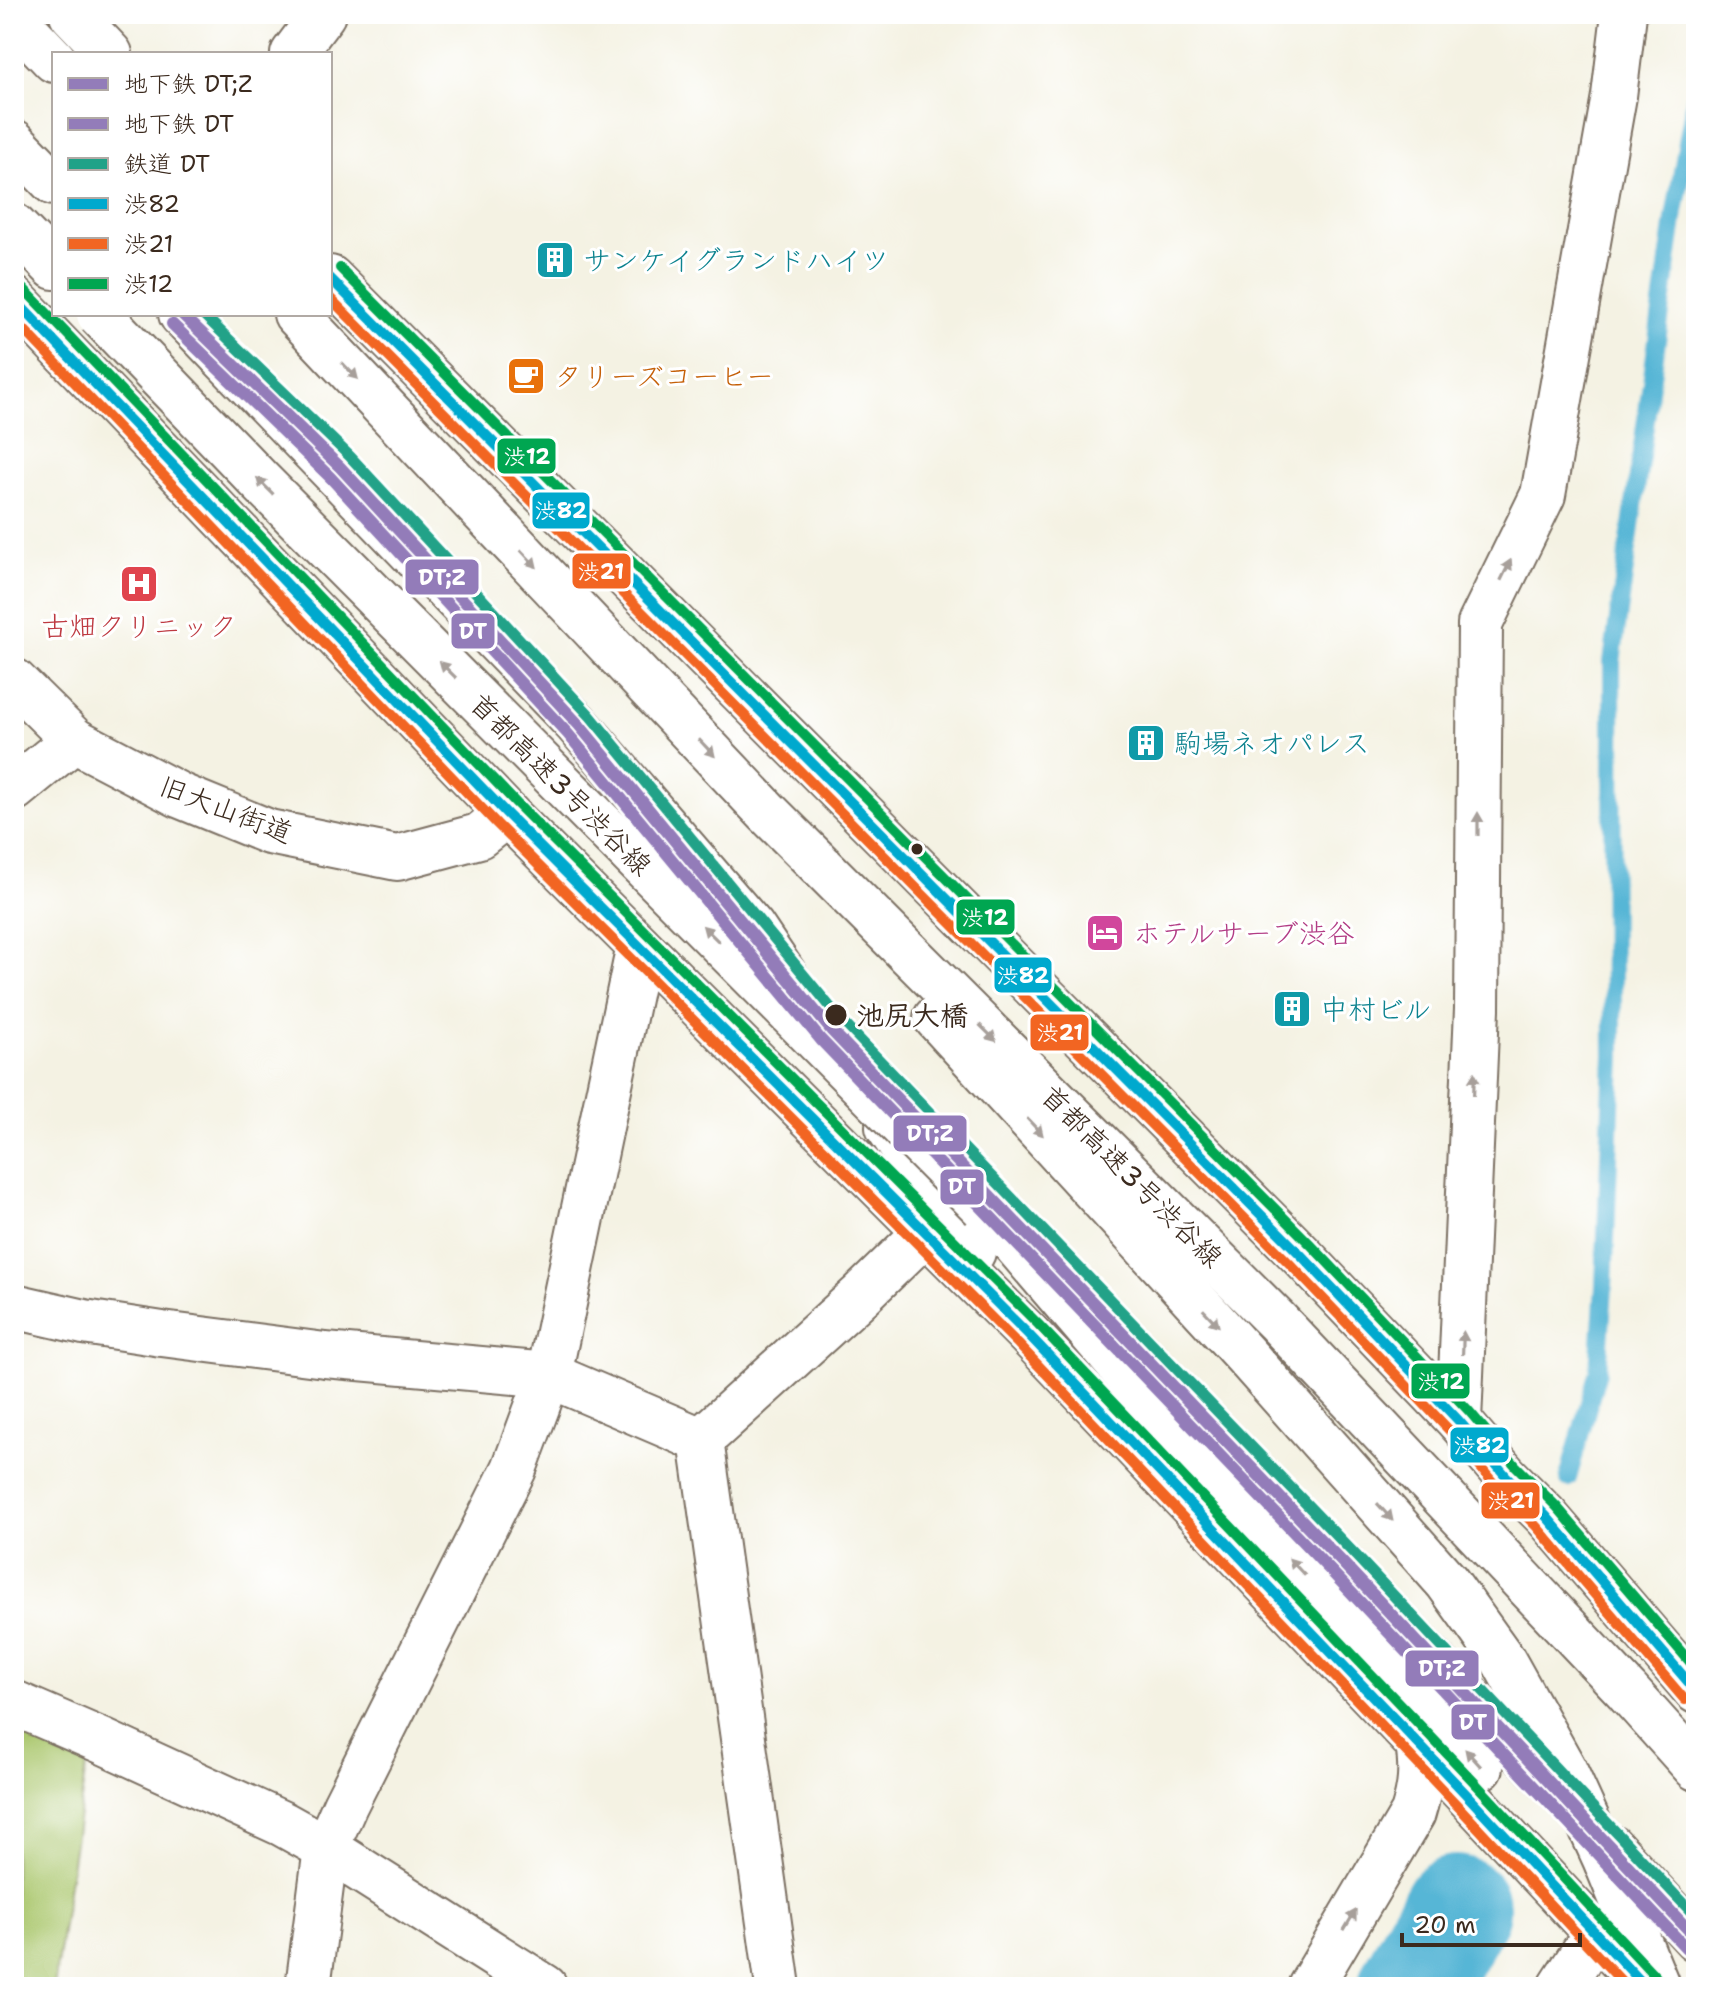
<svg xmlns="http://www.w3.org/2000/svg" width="1710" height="2001" font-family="'Shantell Sans','Klee One',sans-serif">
<rect width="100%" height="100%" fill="#fff"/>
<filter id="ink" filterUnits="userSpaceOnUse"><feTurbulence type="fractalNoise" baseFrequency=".0125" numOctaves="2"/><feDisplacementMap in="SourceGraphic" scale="16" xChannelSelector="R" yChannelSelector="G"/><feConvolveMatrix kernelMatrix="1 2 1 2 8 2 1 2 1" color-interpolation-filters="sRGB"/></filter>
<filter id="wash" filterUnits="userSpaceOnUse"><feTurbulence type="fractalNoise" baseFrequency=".006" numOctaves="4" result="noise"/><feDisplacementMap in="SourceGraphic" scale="32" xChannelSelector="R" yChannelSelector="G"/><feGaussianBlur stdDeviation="1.8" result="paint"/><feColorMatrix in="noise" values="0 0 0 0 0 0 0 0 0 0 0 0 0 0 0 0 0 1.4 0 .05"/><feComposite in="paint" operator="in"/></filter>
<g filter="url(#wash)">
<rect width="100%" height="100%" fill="#f4f2e3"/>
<path fill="#acc86f" stroke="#747946" stroke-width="2" d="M14 1720 88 1752 54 1987H14Z"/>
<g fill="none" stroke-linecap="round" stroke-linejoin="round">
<path stroke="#57b6d6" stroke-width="18" d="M1568 1478 1598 1371 1604 1287 1613 1056 1612 662 1675 212 1696 91"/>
<path stroke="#57b6d6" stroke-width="108" d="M1412 1987 1456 1909"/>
</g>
</g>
<g filter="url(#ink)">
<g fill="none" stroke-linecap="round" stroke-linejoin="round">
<defs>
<g id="street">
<path d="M293 54 323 14"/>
<path d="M14 681 74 740 181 796 269 832 397 858 479 836 507 814"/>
<path d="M14 789 74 740"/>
<path d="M14 1306 84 1322 162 1334 325 1355 549 1375 701 1440"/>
<path d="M1459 1421 1477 1009 1480 624 1543 495 1614 96 1624 14"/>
<path d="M14 1703 102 1741 283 1824 326 1848 545 1987"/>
<path d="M308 1987 326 1848 345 1805 514 1469 549 1375 639 946"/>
<path d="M778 1987 701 1440 861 1295 926 1232"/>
<path d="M1310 1987 1413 1813C1421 1787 1422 1770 1418 1743"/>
<path d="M1561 1987 1596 1933"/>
</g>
<g id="highway">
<path d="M72 14 110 54"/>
<path d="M14 18 54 60"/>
<path d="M14 142 54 183"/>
<path d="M14 226 54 267"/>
<path d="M330 278 1301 1255 1459 1421 1506 1476 1546 1516 1696 1691"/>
<path d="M14 299 507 814 1028 1334 1465 1793 1646 1987"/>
<path d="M181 314 576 723 752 927 822 1031"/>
<path d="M296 314 767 812 1277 1321 1627 1691 1696 1768"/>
<path d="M936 1018 1246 1356 1447 1582 1503 1660 1565 1771 1605 1859 1656 1983"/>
<path d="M888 1127 973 1252"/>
<path d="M983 1207 1204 1465 1481 1767"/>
<path d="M1225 1446 1553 1784"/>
<path d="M1611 1847 1696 1939"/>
</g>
</defs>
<use href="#street" stroke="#7c7063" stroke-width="48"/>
<use href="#highway" stroke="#7c7063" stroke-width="48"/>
<use href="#street" stroke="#fff" stroke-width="44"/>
<use href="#highway" stroke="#fff" stroke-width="44"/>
<defs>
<path id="highway-bridge" d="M99 314 260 481 983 1207"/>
</defs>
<use href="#highway-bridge" stroke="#7c7063" stroke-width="48" stroke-linecap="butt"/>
<use href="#highway-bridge" stroke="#fff" stroke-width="44"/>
<defs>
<g id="bus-1">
<path d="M330 278 1301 1255 1459 1421 1506 1476 1546 1516 1696 1691"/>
<path d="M14 299 507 814 1028 1334 1465 1793 1646 1987"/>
</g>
<g id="bus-2">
<path d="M330 298 1291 1265 1449 1430 1496 1486 1536 1526 1685 1700"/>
<path d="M14 319 497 824 1018 1344 1455 1803 1627 1987"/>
</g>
<g id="bus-3">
<path d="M340 268 1311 1245 1469 1411 1516 1466 1557 1507 1696 1669"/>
<path d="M24 289 517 804 1038 1324 1475 1783 1656 1977"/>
</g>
</defs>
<use href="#bus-1" stroke="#fff" stroke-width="16"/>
<use href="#bus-2" stroke="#fff" stroke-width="16"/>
<use href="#bus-3" stroke="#fff" stroke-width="16"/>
<use href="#bus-1" stroke="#00a9ce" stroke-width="10"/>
<use href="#bus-2" stroke="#f26522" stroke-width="10"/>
<use href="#bus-3" stroke="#00a651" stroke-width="10"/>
<defs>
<path id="rail-1" d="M202 314 350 457 589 715 841 1021 1351 1551 1696 1918"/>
</defs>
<use href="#rail-1" stroke="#fff" stroke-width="18"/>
<use href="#rail-1" stroke="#20a288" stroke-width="12"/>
<defs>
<path id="metro-1" d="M182 314 340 467 579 725 831 1030 1341 1561 1696 1938"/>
<path id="metro-2" d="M172 324 330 477 568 734 821 1040 1331 1571 1686 1948"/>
</defs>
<use href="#metro-1" stroke="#fff" stroke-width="18"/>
<use href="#metro-2" stroke="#fff" stroke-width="18"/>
<use href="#metro-1" stroke="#937cb9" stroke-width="12"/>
<use href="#metro-2" stroke="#937cb9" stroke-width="12"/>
</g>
<defs><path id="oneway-solid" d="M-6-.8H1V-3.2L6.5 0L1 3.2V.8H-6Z" transform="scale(2)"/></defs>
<g fill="#a79f9a">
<use href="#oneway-solid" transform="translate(350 371) rotate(46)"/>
<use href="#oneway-solid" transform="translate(265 486) rotate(-135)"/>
<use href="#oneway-solid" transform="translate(529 559) rotate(47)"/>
<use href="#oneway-solid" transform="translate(1506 570) rotate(-64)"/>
<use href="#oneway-solid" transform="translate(448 670) rotate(-135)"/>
<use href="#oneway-solid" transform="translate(707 748) rotate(47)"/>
<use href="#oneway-solid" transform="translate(1478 824) rotate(-90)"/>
<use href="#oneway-solid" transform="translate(711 934) rotate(-135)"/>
<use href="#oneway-solid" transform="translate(988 1033) rotate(45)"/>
<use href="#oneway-solid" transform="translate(1474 1084) rotate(-88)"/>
<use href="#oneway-solid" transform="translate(1035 1127) rotate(47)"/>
<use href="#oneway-solid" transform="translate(1211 1318) rotate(47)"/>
<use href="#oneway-solid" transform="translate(1463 1343) rotate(-88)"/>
<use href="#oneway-solid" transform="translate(1385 1512) rotate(48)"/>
<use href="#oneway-solid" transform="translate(1297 1567) rotate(-133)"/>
<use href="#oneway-solid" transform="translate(1473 1758) rotate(-132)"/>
<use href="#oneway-solid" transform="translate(1350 1920) rotate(-59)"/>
</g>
</g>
<defs>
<symbol id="building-square" viewBox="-11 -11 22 22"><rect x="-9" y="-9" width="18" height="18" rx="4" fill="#0f9aa8" stroke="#fff"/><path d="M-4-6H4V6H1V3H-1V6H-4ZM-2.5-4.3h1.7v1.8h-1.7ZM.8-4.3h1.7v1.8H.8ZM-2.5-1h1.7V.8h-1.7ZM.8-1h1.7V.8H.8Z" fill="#fff"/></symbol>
<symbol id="cafe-square" viewBox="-11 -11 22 22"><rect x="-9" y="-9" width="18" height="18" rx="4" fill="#e8710a" stroke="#fff"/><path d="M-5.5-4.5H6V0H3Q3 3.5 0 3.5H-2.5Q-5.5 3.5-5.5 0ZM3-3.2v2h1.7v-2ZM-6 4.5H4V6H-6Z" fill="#fff"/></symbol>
<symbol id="hospital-square" viewBox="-11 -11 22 22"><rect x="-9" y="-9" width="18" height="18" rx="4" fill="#e0444e" stroke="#fff"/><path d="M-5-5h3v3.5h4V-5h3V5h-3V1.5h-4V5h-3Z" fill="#fff"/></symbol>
<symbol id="hotel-square" viewBox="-11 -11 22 22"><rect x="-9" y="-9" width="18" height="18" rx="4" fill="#d1479c" stroke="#fff"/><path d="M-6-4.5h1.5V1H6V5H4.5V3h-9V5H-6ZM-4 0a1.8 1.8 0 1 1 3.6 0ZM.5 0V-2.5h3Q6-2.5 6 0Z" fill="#fff"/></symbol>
</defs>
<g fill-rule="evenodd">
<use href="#building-square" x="533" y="238" width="44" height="44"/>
<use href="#cafe-square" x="504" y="354" width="44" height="44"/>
<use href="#hospital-square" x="117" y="562" width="44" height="44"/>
<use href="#building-square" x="1124" y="721" width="44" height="44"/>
<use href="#hotel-square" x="1083" y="911" width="44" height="44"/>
<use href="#building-square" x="1270" y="987" width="44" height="44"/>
</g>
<g fill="#3b2a1e" stroke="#fff" stroke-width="3">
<circle cx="917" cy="849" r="7"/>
<circle cx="836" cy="1015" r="12"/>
</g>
<g text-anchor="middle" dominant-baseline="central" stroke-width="6" stroke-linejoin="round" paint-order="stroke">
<g font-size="28" fill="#0d838f" stroke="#fff" text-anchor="start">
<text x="583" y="260">サンケイグランドハイツ</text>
<text x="1174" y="743">駒場ネオパレス</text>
<text x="1320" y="1009">中村ビル</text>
</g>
<g font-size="28" fill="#c56008" stroke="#fff" text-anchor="start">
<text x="554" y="376">タリーズコーヒー</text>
</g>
<g font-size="28" fill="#be3a42" stroke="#fff">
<text x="139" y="626">古畑クリニック</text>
</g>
<g font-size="28" fill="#3b2a1e" stroke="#fff">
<text transform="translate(561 784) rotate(45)">首都高速3号渋谷線</text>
<text transform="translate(226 809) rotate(21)">旧大山街道</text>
<text transform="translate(1132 1176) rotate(45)">首都高速3号渋谷線</text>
</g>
<g font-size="28" fill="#b23c85" stroke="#fff" text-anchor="start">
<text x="1133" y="933">ホテルサーブ渋谷</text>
</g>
<g font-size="28" font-weight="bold" fill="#3b2a1e" stroke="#fff" text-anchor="start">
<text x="856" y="1015">池尻大橋</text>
</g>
</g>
<g stroke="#fff" stroke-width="3">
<rect x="496" y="437" width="61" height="38" rx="8" fill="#00a651"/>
<rect x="531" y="491" width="60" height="39" rx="8" fill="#00a9ce"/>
<rect x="571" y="552" width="61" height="38" rx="8" fill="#f26522"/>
<rect x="404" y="558" width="76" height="38" rx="8" fill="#937cb9"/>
<rect x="450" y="612" width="46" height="38" rx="8" fill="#937cb9"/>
<rect x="955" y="898" width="61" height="38" rx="8" fill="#00a651"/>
<rect x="993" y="956" width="60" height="38" rx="8" fill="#00a9ce"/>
<rect x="1029" y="1013" width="61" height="39" rx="8" fill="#f26522"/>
<rect x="892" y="1114" width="76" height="39" rx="8" fill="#937cb9"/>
<rect x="939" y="1168" width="46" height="38" rx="8" fill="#937cb9"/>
<rect x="1410" y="1362" width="61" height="38" rx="8" fill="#00a651"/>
<rect x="1449" y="1426" width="61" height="38" rx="8" fill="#00a9ce"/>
<rect x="1480" y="1481" width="61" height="39" rx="8" fill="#f26522"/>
<rect x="1404" y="1649" width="76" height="39" rx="8" fill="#937cb9"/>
<rect x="1450" y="1703" width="46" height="38" rx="8" fill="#937cb9"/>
</g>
<g font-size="22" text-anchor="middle" font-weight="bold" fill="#fff">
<text x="527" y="464">渋12</text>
<text x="561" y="518">渋82</text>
<text x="601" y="579">渋21</text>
<text x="442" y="585">DT;Z</text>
<text x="473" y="639">DT</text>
<text x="985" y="925">渋12</text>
<text x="1023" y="983">渋82</text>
<text x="1060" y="1040">渋21</text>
<text x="930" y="1141">DT;Z</text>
<text x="962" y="1194">DT</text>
<text x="1441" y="1389">渋12</text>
<text x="1480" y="1453">渋82</text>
<text x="1511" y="1508">渋21</text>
<text x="1442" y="1676">DT;Z</text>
<text x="1473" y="1730">DT</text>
</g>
<rect width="1710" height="2001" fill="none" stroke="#fff" stroke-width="48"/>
<rect x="52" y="52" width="280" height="264" fill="#ffffff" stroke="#b1aaa5" stroke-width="2"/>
<rect x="68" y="78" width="40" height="12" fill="#937cb9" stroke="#b1aaa5" stroke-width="2"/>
<text x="124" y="92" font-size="24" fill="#3b2a1e">地下鉄 DT;Z</text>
<rect x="68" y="118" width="40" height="12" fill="#937cb9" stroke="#b1aaa5" stroke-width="2"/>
<text x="124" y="132" font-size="24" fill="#3b2a1e">地下鉄 DT</text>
<rect x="68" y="158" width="40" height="12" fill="#20a288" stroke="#b1aaa5" stroke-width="2"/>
<text x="124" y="172" font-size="24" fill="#3b2a1e">鉄道 DT</text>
<rect x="68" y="198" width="40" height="12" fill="#00a9ce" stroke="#b1aaa5" stroke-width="2"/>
<text x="124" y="212" font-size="24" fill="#3b2a1e">渋82</text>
<rect x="68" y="238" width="40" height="12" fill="#f26522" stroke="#b1aaa5" stroke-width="2"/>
<text x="124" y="252" font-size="24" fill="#3b2a1e">渋21</text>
<rect x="68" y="278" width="40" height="12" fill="#00a651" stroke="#b1aaa5" stroke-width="2"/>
<text x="124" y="292" font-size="24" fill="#3b2a1e">渋12</text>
<path d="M1402 1933v12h178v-12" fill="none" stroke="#3b2a1e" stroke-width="4"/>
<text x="1414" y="1933" font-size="24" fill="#3b2a1e" stroke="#ffffff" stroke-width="6" paint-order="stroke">20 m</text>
</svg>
